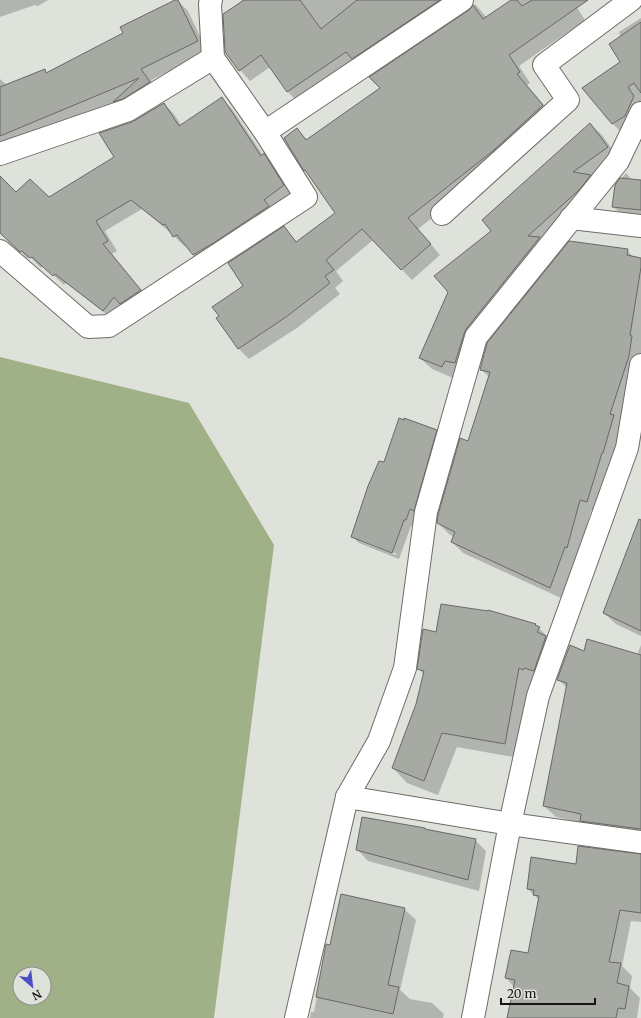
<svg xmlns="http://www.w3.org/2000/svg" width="641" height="1018" font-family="Merriweather,serif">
<rect width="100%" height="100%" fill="#dfe2db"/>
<path fill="#a0b188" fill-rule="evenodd" d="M0 357 189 403 274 545 214 1018H0ZM20 974H44V998H20Z"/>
<g fill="#0003" fill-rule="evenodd">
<path d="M0 0H48L38 6 35 5 0 17Z"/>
<path d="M177 0 188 11 208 53 151 80 160 93 0 151V79L7 85 44 70 47 73 124 33Z"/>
<path d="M241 0H466L298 102 288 92 270 67 250 81 240 70 242 2Z"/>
<path d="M513 0H587L576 6 585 20 519 66 530 83 527 85 553 116 505 160 418 229 440 255 412 280 373 240 336 271 343 281 335 288 340 294 297 328 249 359 238 348 244 286 284 228 298 243 336 213 309 174 305 170 285 138 297 129 307 140 381 88 470 11 474 6 475 4 487 18Z"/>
<path d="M641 18V122L625 136 613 124 583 88 621 62V37L619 32Z"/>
<path d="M222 99 232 109 263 155H264L274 165 293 196 203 264 193 254 186 245 184 246 172 234 142 209 105 231 117 251 112 254 150 301 114 320 66 283 64 285 43 266 41 268 31 258H27L0 231V189L16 193 49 198 115 158 133 123 164 104 174 114 181 125Z"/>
<path d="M590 124 602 135 619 159 453 378 432 369 420 358 492 231Z"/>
<path d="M626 173 631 179 641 192V215L620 213 613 207 616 185Z"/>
<path d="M627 250 634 258 641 259V357L625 427 598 512 591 510 578 558H577L561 598 463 553 452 542 454 537 449 534 438 523 469 443 490 378 481 369Z"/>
<path d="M405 421 436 430 443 437 413 526H411L399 559 359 543 353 537ZM359 539 397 554 396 555 359 541Z"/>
<path d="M641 518V636L616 624 604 613 630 559Z"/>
<path d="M535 625 554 642 519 758 457 747 438 795 407 783 393 768 417 705 424 675 419 669 437 633Z"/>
<path d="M641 645V839L593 832 584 823 556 817 544 806 567 688 558 679 585 652 637 655Z"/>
<path d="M425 829 427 831 475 840 486 851 479 891 368 861 357 849Z"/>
<path d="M641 855V922L631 921 622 966 632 976 630 988 640 998 637 1018H508L514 987 506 978 529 954 539 900 528 889 577 865Z"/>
<path d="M404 909 416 920 400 990 410 999 432 1003 444 1014 443 1018H310L311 1012H314L327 945 331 946Z"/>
</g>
<g fill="#a7a9a3" stroke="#676964">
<path d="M175 0H178L198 41 141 69 150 82 123 99 113 102 139 78 0 136V87L45 69 46 73 123 33 120 27Z"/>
<path d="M244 0H300L321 29 357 0H440L352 59 346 52 287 92 261 55 239 71 225 52 223 14Z"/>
<path d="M511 0H517L522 6 532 0H588L509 55 520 72 517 74 543 105 494 150 408 218 431 244 401 270 362 229 326 260 334 270 325 276 330 283 286 317 238 349 216 318 219 316 212 307 243 286 228 263 284 226 296 242 335 213 305 170 304 171 284 138 297 128 306 140 380 88 369 77 469 10 473 5 483 19Z"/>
<path d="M641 22V93L634 83 628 87 634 96 625 116 612 124 582 88 620 62 609 44Z"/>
<path d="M222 97 261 156 264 153 284 185 264 200 269 206 215 242 193 255 177 235 173 237 165 224 163 225 131 200 96 221 108 241 103 244 141 290 120 304 114 297 103 311 55 274 53 276 32 257 30 258 22 251 20 252 0 233V176L16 192 30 179 49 197 114 157 99 133 132 122 164 103 179 126Z"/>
<path d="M590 123 608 147 573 172 591 175 579 190 528 236 540 237 466 329 464 334 455 363 445 361 442 367 419 358 448 292 434 276 491 231 482 220Z"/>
<path d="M620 178 641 180V210L612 207 615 185Z"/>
<path d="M569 241 628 249 627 255 641 258V267L630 335 632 336 629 356 610 414 614 415 603 453H602L587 502 580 500 567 548 565 547 550 588 451 542 455 532 437 523 438 515 460 438 468 441 490 372 480 370 487 343Z"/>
<path d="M399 418 404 420V418L437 430 414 511 410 509 406 520H404L392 553 351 537 368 486 379 461 384 462Z"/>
<path d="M639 519 641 520V631L603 613Z"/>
<path d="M441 604 488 611V610L536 624 535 625 540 627 537 632 546 636 534 671 524 668 523 670 519 668 505 744 442 733 424 781 392 768 416 704 424 671 417 669 423 629 436 632Z"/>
<path d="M587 639 641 655V829L580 821 581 814 543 806 567 683 557 680 570 645 584 651Z"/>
<path d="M362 817 425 828V829L476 839 468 880 356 850Z"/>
<path d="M578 846 641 854V913L620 910 609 962 621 963 617 983 629 986 625 1009 618 1008 616 1018H507L515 980 505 978 511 950 528 953 539 896 533 895 534 890 527 889 531 857 576 864Z"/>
<path d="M341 894 405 908 388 985 399 987 393 1014 316 997 326 944 330 945Z"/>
</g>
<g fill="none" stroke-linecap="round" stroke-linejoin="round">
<defs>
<g id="street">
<path d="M211 0 210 4 213 58 265 132 462 0"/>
<path d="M0 154 128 110 213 58"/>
<path d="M442 214 568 100 544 65 631 0"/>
<path d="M571 218 641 226"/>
<path d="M0 251 88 327 109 326 306 197 265 132"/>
<path d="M347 797 510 824 641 842"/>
<path d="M296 1018 347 797 379 741 405 668 426 512 476 337 618 161 641 113"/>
<path d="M473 1018 510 824 538 696 627 448 641 365"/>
</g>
</defs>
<use href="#street" stroke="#6b6e68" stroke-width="24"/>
<use href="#street" stroke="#fff" stroke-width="22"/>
</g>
<g transform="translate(32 986) rotate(152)"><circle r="19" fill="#dfe2db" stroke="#8e908b"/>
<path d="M0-3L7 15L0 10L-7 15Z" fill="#4b4ec4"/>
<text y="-6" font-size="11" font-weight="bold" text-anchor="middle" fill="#151613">N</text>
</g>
<path d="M501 998v6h94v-6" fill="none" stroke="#151613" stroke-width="2"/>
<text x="507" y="998" font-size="12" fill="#151613" stroke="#dfe2db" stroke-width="3" paint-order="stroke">20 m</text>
</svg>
